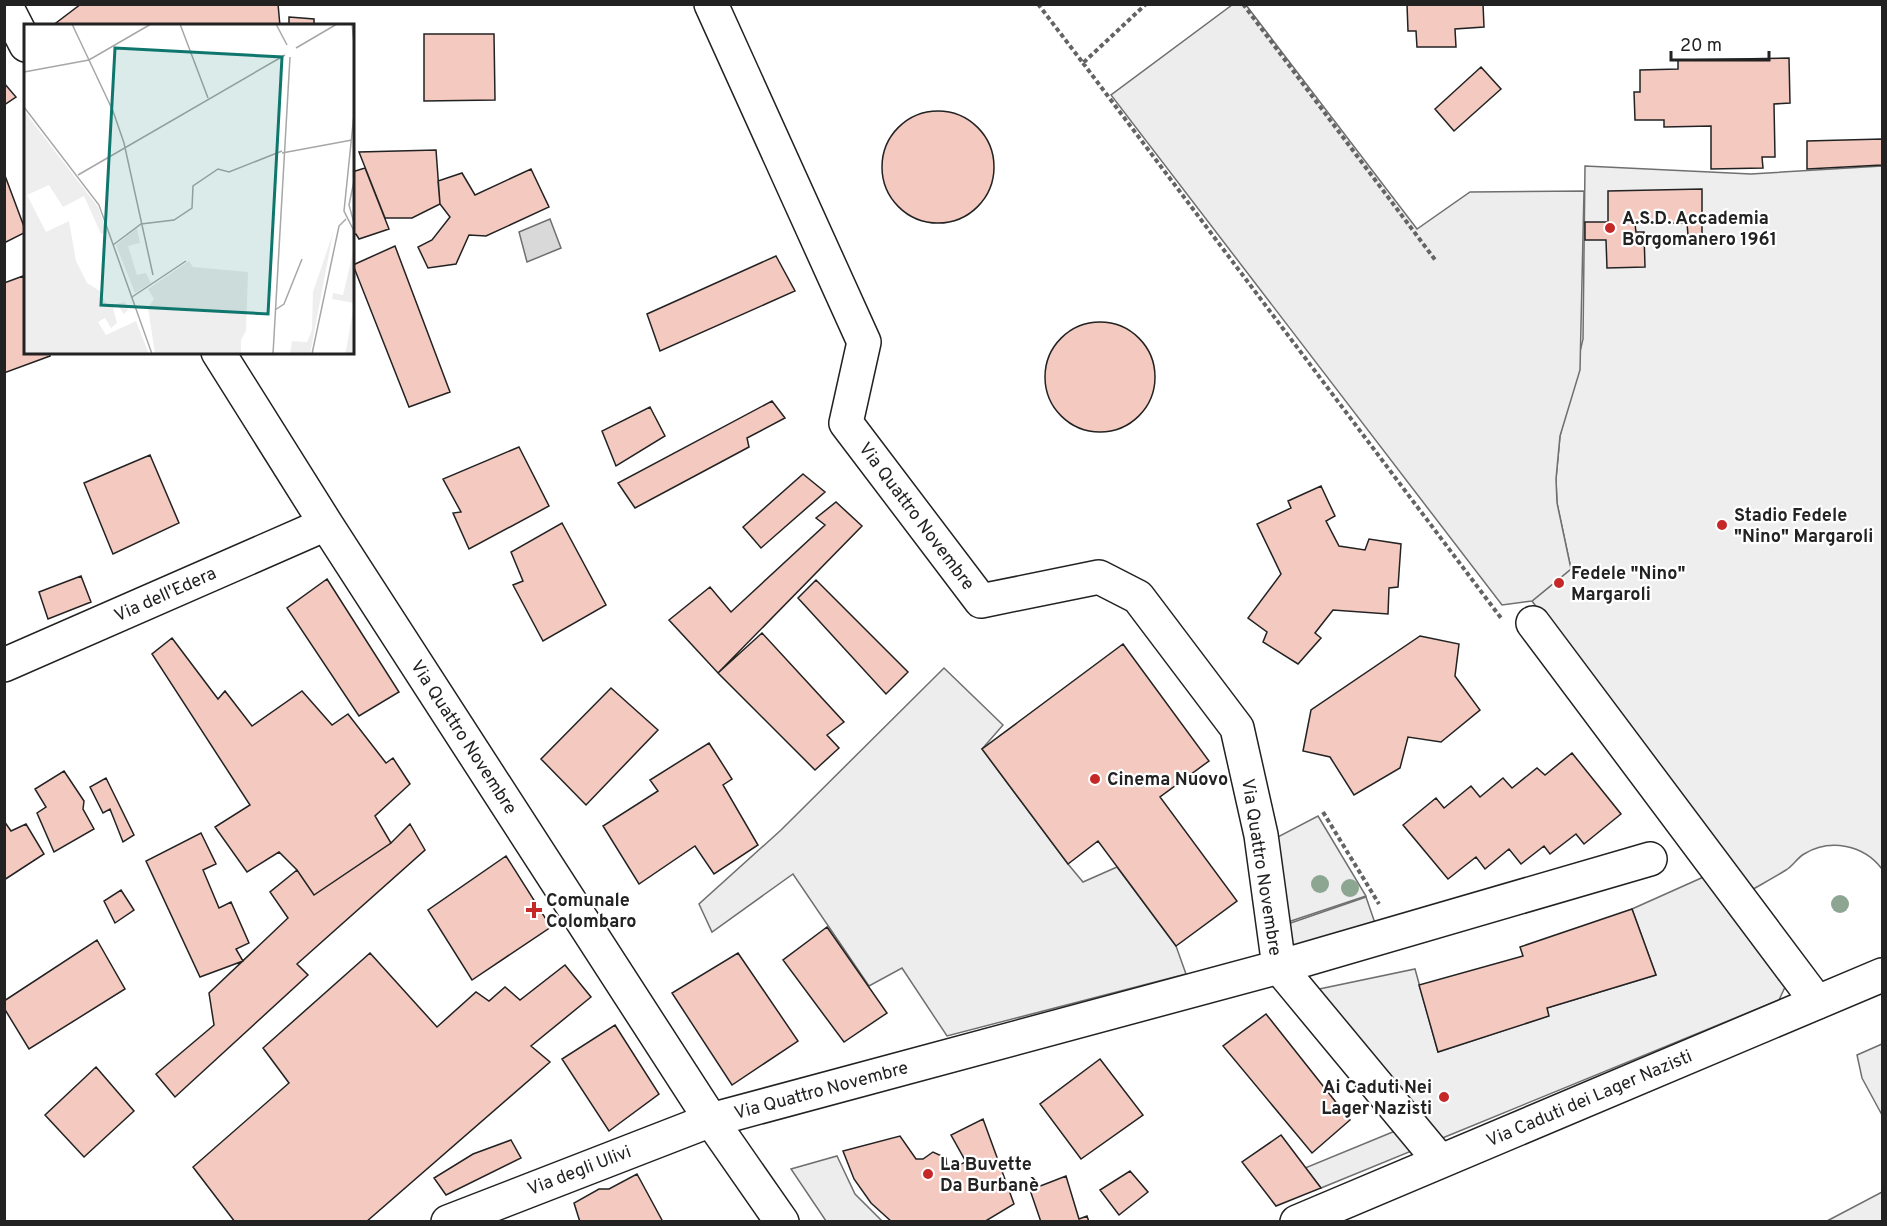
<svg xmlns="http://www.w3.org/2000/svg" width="1887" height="1226" font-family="Overpass,sans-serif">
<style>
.green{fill:#eee;stroke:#6f6f6f;stroke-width:1.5}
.parking{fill:#ededed;stroke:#6f6f6f;stroke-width:1.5}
.water{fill:#d9d9d9;stroke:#6f6f6f;stroke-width:1.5}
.building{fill:#f3c9c0;stroke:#222;stroke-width:1.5}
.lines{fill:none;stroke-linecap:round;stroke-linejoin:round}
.minor-casing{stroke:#222;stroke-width:36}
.major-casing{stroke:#222;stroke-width:36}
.path{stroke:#646464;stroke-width:4;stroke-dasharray:4.5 3;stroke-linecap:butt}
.minor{stroke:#fff;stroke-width:33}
.major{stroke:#fff;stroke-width:33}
.tree{fill:#8da692}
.poi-dot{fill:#c62828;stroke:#fff;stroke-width:2}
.labels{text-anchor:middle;stroke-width:4.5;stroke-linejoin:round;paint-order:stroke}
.poi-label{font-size:18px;font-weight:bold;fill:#222;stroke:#fff;text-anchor:start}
.street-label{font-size:18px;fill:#222;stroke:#fff}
.inset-road{fill:none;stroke:#a7a7a7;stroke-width:1.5}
.view{fill:#0f766e;fill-opacity:0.15;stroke:#0f766e;stroke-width:3}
.inset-edge{fill:none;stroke:#222;stroke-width:3}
</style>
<rect width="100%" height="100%" fill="#fff"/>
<path class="green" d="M1585,166L1751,174L1882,166V869C1864,845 1830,838 1804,854C1797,858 1793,866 1786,870C1775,877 1762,884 1750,891L1532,601L1571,569L1557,503L1556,479L1560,436L1583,339Z
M1318,816L1366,896L1282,924L1270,841Z
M1708,875L1785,975V987L1779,1000L1440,1139L1305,992L1415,969L1438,1052L1548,1016L1547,1008L1656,975L1632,909Z
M1882,1044V1115L1862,1078L1857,1055Z
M1882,1192V1221H1827Z"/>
<path class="parking" d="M1232,5H1246L1417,229L1470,192L1584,191L1580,370L1560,436L1556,479L1557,503L1571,569L1532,601L1502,605L1111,95Z
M944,668L1003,725L982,749L1068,864L1083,882L1117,867L1176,946L1186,974L947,1036L902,968L869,986L793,874L712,932L699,904L781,830Z
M1366,897L1376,926L1289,954L1282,926Z
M1400,1129L1414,1150L1321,1188L1305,1168Z
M837,1156L855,1194L882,1221H826L791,1169Z"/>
<path class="water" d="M550,219L561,248L527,262L519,232Z"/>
<path class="building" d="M81,4H278L280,26H52Z
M1407,4H1483L1484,27L1455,29L1456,47H1417L1416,31H1408Z
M289,17L314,19V26H289Z
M424,34H494L495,100L424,101Z
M1789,58L1790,103L1774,104L1775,157H1762L1763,168L1711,169V126L1664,127V120H1635L1634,92H1640V70L1678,69V60Z
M1481,67L1501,89L1454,131L1435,109Z
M4,83L16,97L4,105Z
M882 167a56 56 0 1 1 112 0a56 56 0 1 1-112 0Z
M1882,139V165L1807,169V141Z
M436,150L440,204L412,218H385L359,152Z
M365,168L389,229L359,239L356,234L352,235V172Z
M531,169L549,207L486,236L469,235L456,264L428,268L418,247L432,240L450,217L440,204L438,181L462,173L475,195Z
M4,173L26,232L4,243Z
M1702,189V235H1688L1687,223L1635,224L1636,232H1644L1645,267L1607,268L1606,240H1585V222H1608V191Z
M395,246L450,392L409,407L353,265Z
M776,256L795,291L660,351L647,314Z
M23,276L26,284V352H48L50,356L4,373V283Z
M1045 377a55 55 0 1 1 110 0a55 55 0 1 1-110 0Z
M772,401L785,418L747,438L749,447L635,508L618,483Z
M650,407L665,436L616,466L602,431Z
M519,447L549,506L469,549L453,513L461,512L443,479Z
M150,455L179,523L113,554L84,483Z
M803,474L825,492L761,548L743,527Z
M1321,486L1335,516L1326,521L1339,546L1365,550L1369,539L1401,544L1398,587L1389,588L1388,614L1333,610L1315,633L1321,638L1298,664L1263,642L1267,632L1248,618L1281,574L1257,524L1291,508L1288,501Z
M836,502L862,526L718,673L669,620L710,587L731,612L825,525L816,518Z
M562,523L606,605L543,641L513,585L523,581L511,552Z
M81,576L91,602L48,619L39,592Z
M327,579L399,692L359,716L287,608Z
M816,580L908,672L886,694L798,598Z
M762,633L844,722L827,735L839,748L815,770L718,673Z
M1420,636L1459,644L1455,676L1480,710L1441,742L1408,737L1400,768L1354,795L1330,757L1303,751L1311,710Z
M172,638L218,699L225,691L252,726L302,691L332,725L348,714L386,763L393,758L410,784L375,816L391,843L314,895L297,870L279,852L247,872L215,827L250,805L152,654Z
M1123,644L1209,761L1160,797L1237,901L1176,946L1098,841L1068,864L982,749Z
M611,688L658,730L586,805L541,759Z
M709,743L732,779L723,785L758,845L714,874L695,846L639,884L603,826L658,791L650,780Z
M1572,753L1621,814L1584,844L1576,834L1550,854L1544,846L1521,864L1509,849L1485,869L1476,857L1448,879L1403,825L1436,798L1444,808L1471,786L1480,797L1503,778L1512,788L1537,768L1545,775Z
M64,771L84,801L83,809L94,829L54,852L37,813L46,807L35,789Z
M106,778L134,835L123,842L110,809L103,813L90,787Z
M4,821L11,831L26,824L44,854L4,880Z
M410,824L425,850L297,964L308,975L175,1097L156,1074L214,1025L209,993L288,918L270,892L297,870L314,895L391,843Z
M201,833L216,864L203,870L219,908L231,902L249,943L236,949L243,961L200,977L146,861Z
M506,856L551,927L472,980L428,910Z
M121,890L134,910L115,923L104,901Z
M1632,909L1656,975L1547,1008L1549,1016L1438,1052L1419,985L1523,956L1520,947Z
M827,927L887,1013L844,1042L783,960Z
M97,940L125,989L29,1049L4,1008V1001Z
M370,953L437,1027L476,992L489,1001L505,987L520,1000L565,965L591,997L531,1046L550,1062L366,1222H235L193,1167L289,1083L263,1048Z
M738,953L798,1041L732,1085L672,993Z
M1266,1014L1350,1120L1312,1153L1223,1046Z
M615,1025L659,1094L609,1131L562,1059Z
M1100,1059L1143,1115L1081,1159L1040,1104Z
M96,1067L134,1111L84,1157L45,1115Z
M983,1119L1014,1204L984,1222H892L871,1203L854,1179L843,1151L900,1136L916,1159H923L933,1152L946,1158L947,1170L966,1162L951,1135Z
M1281,1135L1321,1188L1276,1206L1242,1162Z
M511,1140L521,1158L446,1195L434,1178L473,1154Z
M1130,1171L1148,1192L1119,1215L1100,1190Z
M637,1174L663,1222H580L574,1203L599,1189H609Z
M1066,1176L1079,1219L1087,1216L1089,1222H1041L1030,1190Z"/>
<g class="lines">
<defs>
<path id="minor" d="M5,4L26,45
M711,4L864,342L846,423L981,601L1099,577L1138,597L1237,728L1261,835L1279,967L1440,1161
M218,352L326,524L711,1120L782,1222
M1533,623L1817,1002
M4,665L326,524
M448,1222L711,1120L1279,967L1650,859"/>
<path id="major" d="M1297,1222L1882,975"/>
</defs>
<use href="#minor" class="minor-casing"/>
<use href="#major" class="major-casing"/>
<path class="path" d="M1038,4L1083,63L1146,4
M1243,4L1436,261
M1083,63L1501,618
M1323,812L1379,904"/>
<use href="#minor" class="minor"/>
<use href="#major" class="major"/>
</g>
<g class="tree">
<circle cx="1320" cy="884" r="9"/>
<circle cx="1350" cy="888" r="9"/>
<circle cx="1840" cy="904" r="9"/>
</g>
<g class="poi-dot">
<circle cx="1610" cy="228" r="6"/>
<circle cx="1722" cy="525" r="6"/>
<circle cx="1559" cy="583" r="6"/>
<circle cx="1095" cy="779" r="6"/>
<path d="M531 901h6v6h6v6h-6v6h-6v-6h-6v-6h6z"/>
<circle cx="1444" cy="1097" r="6"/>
<circle cx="928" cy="1174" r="6"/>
</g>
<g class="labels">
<g class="poi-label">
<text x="1622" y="224">A.S.D. Accademia<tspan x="1622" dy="21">Borgomanero 1961</tspan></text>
<text x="1734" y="521">Stadio Fedele<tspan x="1734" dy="21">"Nino" Margaroli</tspan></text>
<text x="1571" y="579">Fedele "Nino"<tspan x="1571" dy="21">Margaroli</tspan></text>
<text x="1107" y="785">Cinema Nuovo</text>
<text x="546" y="906">Comunale<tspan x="546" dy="21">Colombaro</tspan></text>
<text x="1432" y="1093" text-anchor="end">Ai Caduti Nei<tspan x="1432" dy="21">Lager Nazisti</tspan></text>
<text x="940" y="1170">La Buvette<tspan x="940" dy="21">Da Burbanè</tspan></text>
</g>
<g class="street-label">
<text transform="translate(917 516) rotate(53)" y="6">Via Quattro Novembre</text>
<text transform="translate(165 594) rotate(-24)" y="6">Via dell'Edera</text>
<text transform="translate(464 737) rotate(57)" y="6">Via Quattro Novembre</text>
<text transform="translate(1262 867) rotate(81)" y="6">Via Quattro Novembre</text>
<text transform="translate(821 1090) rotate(-15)" y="6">Via Quattro Novembre</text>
<text transform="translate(1589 1098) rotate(-23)" y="6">Via Caduti dei Lager Nazisti</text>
<text transform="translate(579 1170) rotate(-21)" y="6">Via degli Ulivi</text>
</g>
</g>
<g transform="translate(24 24)">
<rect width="330" height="330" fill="#fff"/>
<path d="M0,87L74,183L83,208L77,210L60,172L39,183L25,161L3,171L22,208L45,197L52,237L63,259L76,267L83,282L101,278L104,286L100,290L94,282L89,284L93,299L87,304L81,294L74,298L82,311L112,297L125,330H0ZM113,204L116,219L104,222L113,251L122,249L127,259L111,269L92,221ZM309,209L286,330H266L268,317L283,318L288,306L289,268ZM330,224V279L308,275L309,269L319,271ZM165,237L169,243L224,248L222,307L217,316V330H131L124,284L130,275L124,265ZM330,281V330H321L323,321Z" fill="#eee"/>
<path class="inset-road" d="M48,0L89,87L100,119L129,251M156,0L184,74M252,0L263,21M328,0L330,19M272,24L313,0M0,48L65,36L127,0M0,83L75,181L128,330M330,90L320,187L330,207M258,129L328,116M54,151L261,31M330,157L325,181L330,199M89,221L117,200L150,196L168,184L169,162L194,145L205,148L258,127M108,273L162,237M251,286L260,280L278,235M249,330L266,33M288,330L315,202L322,195"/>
<path class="view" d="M91,24L258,33L244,290L77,281Z"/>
<rect width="330" height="330" class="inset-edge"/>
</g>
<rect width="1887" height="1226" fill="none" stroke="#222222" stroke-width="12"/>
<path d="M1671 51v9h98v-9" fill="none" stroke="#222222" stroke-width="3"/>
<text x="1680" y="51" font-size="18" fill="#222222" stroke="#ffffff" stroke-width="4.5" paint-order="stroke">20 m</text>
</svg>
